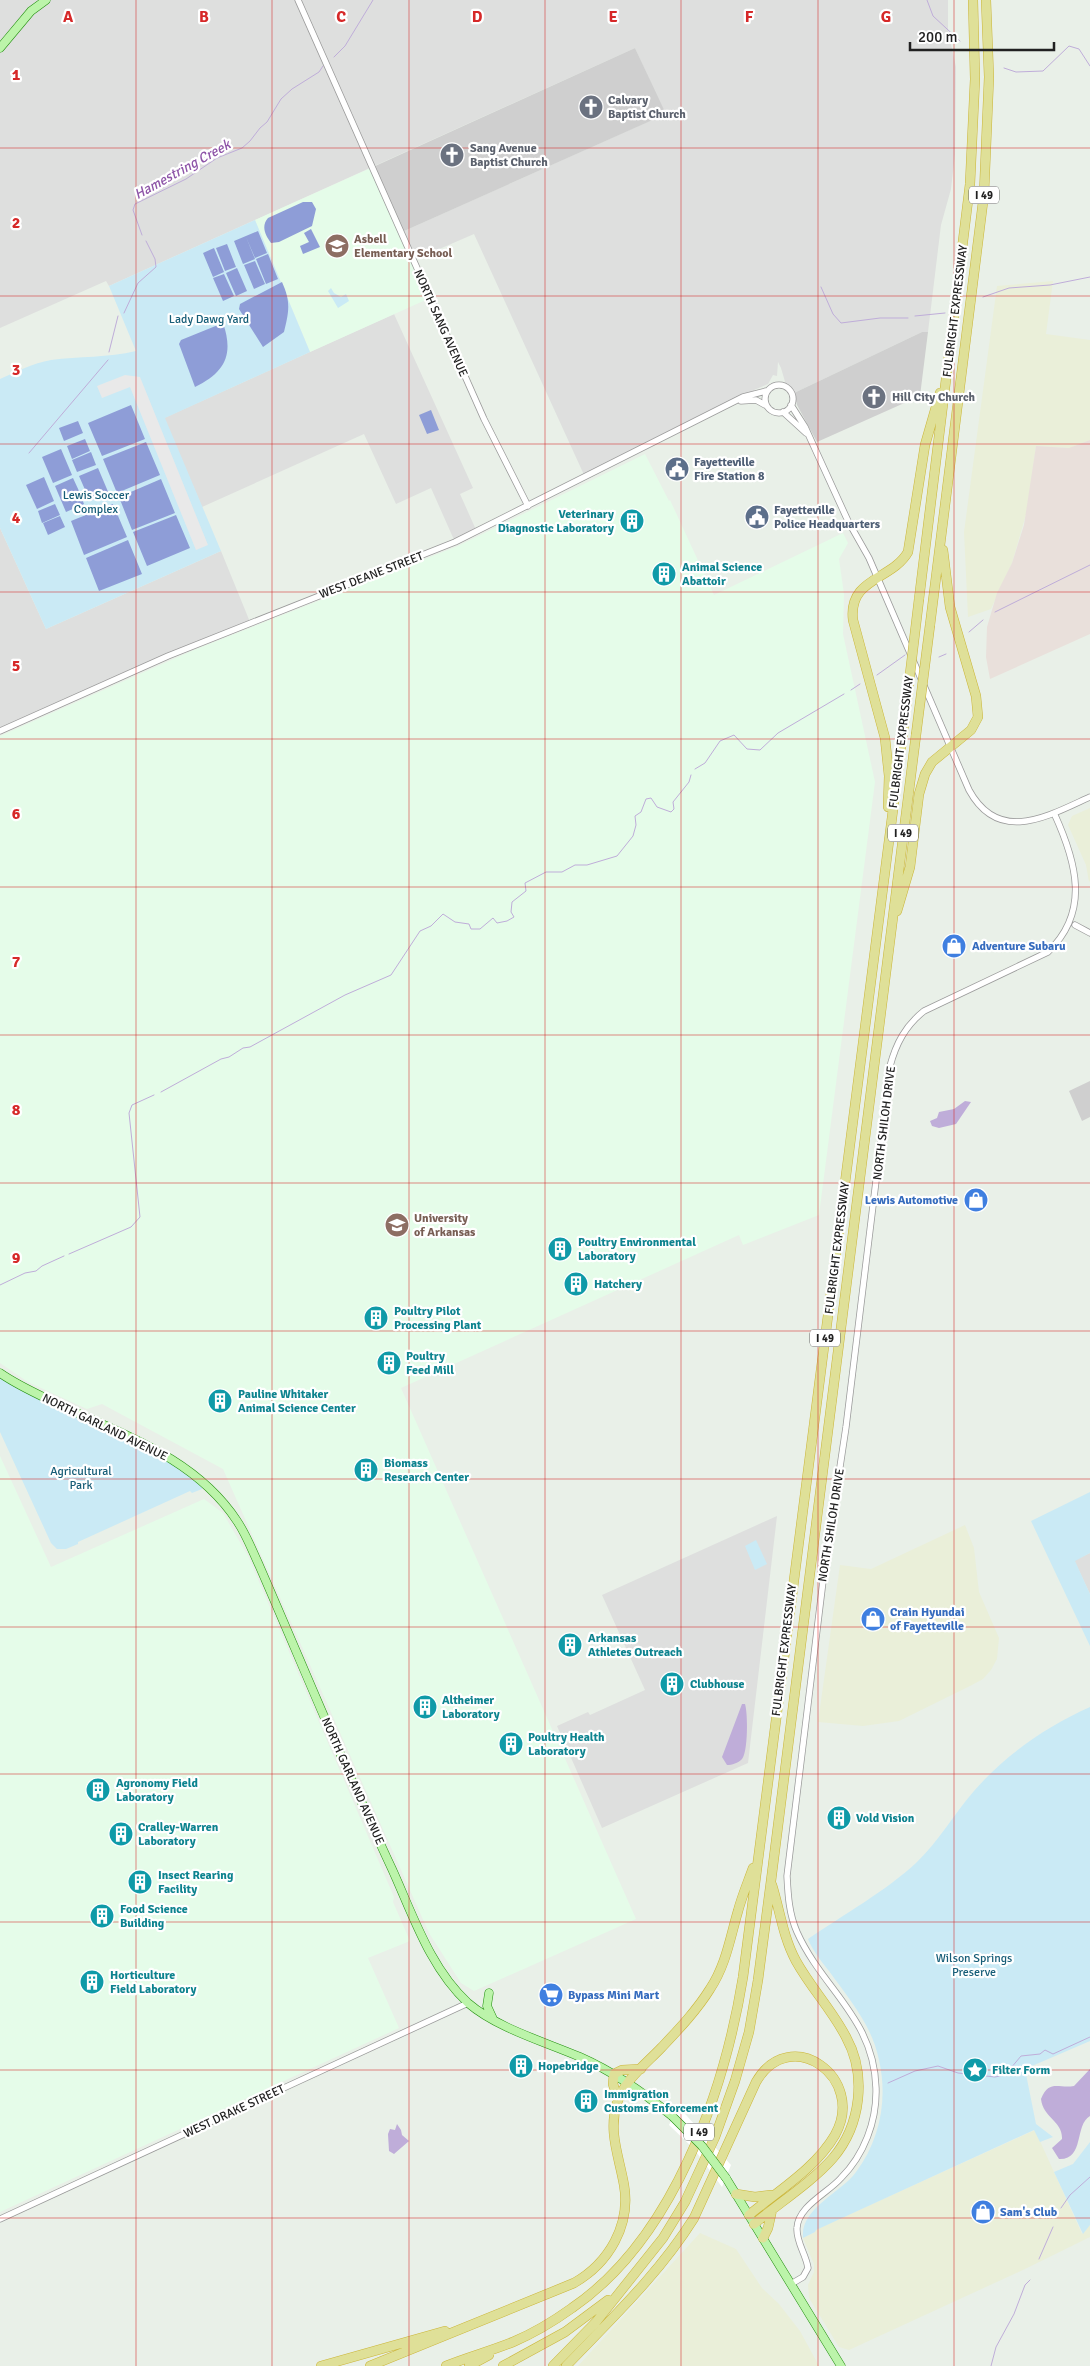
<svg xmlns="http://www.w3.org/2000/svg" width="1090" height="2366" font-family="Signika,sans-serif">
<style>
.residential{fill:#dedfde}
.commercial{fill:#eaefd9}
.industrial{fill:#e9e0db}
.education{fill:#e5fce9}
.religious{fill:#cfcfcf}
.park{fill:#caeaf5}
.pitch{fill:#8e9dd7}
.parking{fill:#e9e9e9}
.water{fill:#bfadd9}
.pier{fill:#fff}
.lines{fill:none;stroke-linecap:round;stroke-linejoin:round}
.stream{stroke:#bfadd9;stroke-width:1}
.minor-casing{stroke:#9b9b9b;stroke-width:7}
.major-casing{stroke:#218f0e;stroke-width:9}
.highway-casing{stroke:#cbb538;stroke-width:10}
.minor{stroke:#fff;stroke-width:5.5}
.major{stroke:#bcf4aa;stroke-width:8}
.highway{stroke:#dfe098;stroke-width:9}
.major-bridge-casing{stroke:#218f0e;stroke-width:9;stroke-linecap:butt}
.highway-bridge-casing{stroke:#cbb538;stroke-width:10;stroke-linecap:butt}
.major-bridge{stroke:#bcf4aa;stroke-width:8}
.highway-bridge{stroke:#dfe098;stroke-width:9}
.grid{fill:none;stroke:#d62828;stroke-width:1;stroke-opacity:0.55}
.labels{text-anchor:middle;stroke-width:4.5;stroke-linejoin:round;paint-order:stroke}
.shield{fill:#fff;stroke:#646464;stroke-width:1}
.shield-label{font-size:11px;font-weight:bold;fill:#212121}
.worship-label{font-size:12px;font-weight:bold;fill:#5b616d;stroke:#fff;text-anchor:start}
.education-label{font-size:12px;font-weight:bold;fill:#785e54;stroke:#fff;text-anchor:start}
.street-label{font-size:12px;fill:#212121;stroke:#fff}
.park-label{font-size:12px;fill:#165d77;stroke:#fff}
.service-label{font-size:12px;font-weight:bold;fill:#4e5e75;stroke:#fff;text-anchor:start}
.culture-label{font-size:12px;font-weight:bold;fill:#0d838f;stroke:#fff;text-anchor:start}
.shop-label{font-size:12px;font-weight:bold;fill:#366cbe;stroke:#fff;text-anchor:start}
.water-label{font-size:14px;font-style:italic;fill:#8e55a8;stroke:#fff}
.grid-label{font-size:16px;text-anchor:middle;font-weight:bold;fill:#d62828;stroke:#fff;stroke-width:4.5;stroke-linejoin:round;paint-order:stroke}
</style>
<rect width="100%" height="100%" fill="#e9f0e8"/>
<path class="residential" d="M0,0H948V31L956,67L955,154L951,189L941,225L928,332H922L794,393L786,385L781,368L778,362L777,376L773,375L768,384L754,390L755,394L585,477L474,234L414,260L402,232L665,114L635,48L109,286L106,281L0,328Z
M394,314L473,488L460,494L477,532L455,542L431,488L396,504L364,434L202,507L164,418Z
M0,528L46,629L221,551L250,622L0,730Z
M777,1516L748,1763L602,1828L557,1726L588,1712L590,1715L645,1690L602,1595Z
M1090,1553V1594L1074,1560Z"/>
<path class="commercial" d="M1053,281L1046,334L1090,340V440L1070,448L1036,446L1027,511L1012,563L991,609L968,617L964,532L997,286Z
M1090,808V881L1089,882L1086,865L1068,825L1072,816Z
M965,1525L974,1548L979,1592L999,1638L997,1659L991,1670L983,1679L972,1685L899,1721L863,1726L818,1722L840,1565L871,1569Z
M1035,2130L1082,2234L1090,2225V2237L1025,2269L849,2350L839,2347L809,2298L808,2285L814,2272V2264L803,2238L815,2232V2230Z
M700,2233L736,2249L762,2288L779,2304L800,2331L819,2366H578Z"/>
<path class="industrial" d="M1090,440V634L990,679L986,657L987,627L997,593L1012,563L1024,525L1036,446L1069,448Z"/>
<path class="education" d="M373,167L430,298L310,352L255,220Z
M645,454L669,501L670,500L714,595L843,533L848,543L839,559L844,594L843,634L875,782L819,1215L743,1245L739,1235L401,1388L636,1919L474,1991L461,1983L429,1933L223,1469L102,1404L87,1409L28,1382L0,1363V736L194,650L458,546Z
M0,1456L51,1567L204,1499L223,1513L248,1556L394,1897L393,1902L410,1941L368,1958L399,2028L0,2212Z"/>
<path class="religious" d="M635,48L666,114L402,232L373,167Z
M922,332H928L920,396L817,442L797,405L794,393Z
M1090,1081V1117L1082,1121L1069,1091Z"/>
<path class="park" d="M255,220L310,352L165,418L221,551L46,629L0,528V379C16,372 33,363 51,360C79,356 108,358 136,351L109,286Z
M331,288L334,293L341,297L346,294L349,301L338,308L328,291Z
M0,1376L153,1451L175,1464L202,1486V1489L192,1493L190,1491L78,1542V1544L66,1549H57L51,1543L0,1432Z
M1090,1492V1553L1075,1561L1090,1594V1646L1031,1521Z
M756,1540L767,1564L755,1570L745,1546Z
M1090,1707V2041L1025,2069L1036,2124L1053,2137L1040,2142L1034,2130L816,2230L815,2232L803,2238C800,2208 840,2194 856,2172C880,2140 888,2099 879,2060C872,2025 849,1999 829,1971C821,1961 813,1951 808,1939C843,1915 886,1891 917,1862C939,1841 954,1814 974,1791C1006,1754 1046,1727 1090,1707Z
M1090,2142V2225L1083,2234L1054,2172L1073,2164Z"/>
<path class="pitch" d="M303,202H312L316,209L312,226L279,242L271,243C265,235 261,226 268,218Z
M311,229L320,247L303,254L300,246L309,242L304,233Z
M258,231L267,253L255,258L246,237L255,259L243,264L234,241Z
M227,244L236,267L225,271L216,248Z
M214,248L224,272L213,277L203,253Z
M268,254L278,279L266,284L256,259Z
M255,261L265,284L254,289L244,265Z
M237,268L247,291L236,296L226,273Z
M224,274L234,296L223,301L213,278Z
M282,282C291,302 289,311 284,332L263,347L239,309L240,304Z
M223,323C234,355 225,372 195,387L179,344L181,340Z
M131,405L145,439L102,456L88,423Z
M431,410L439,430L427,434L419,415Z
M78,421L83,433L64,441L59,428Z
M85,439L90,451L72,459L67,446Z
M146,442L160,475L117,493L103,459Z
M61,449L72,475L53,483L42,457Z
M91,452L96,465L77,472L72,460Z
M98,468L109,494L90,501L79,476Z
M44,477L54,501L37,509L26,485Z
M73,478L79,491L73,494L79,492L84,504L66,512L55,486Z
M161,479L175,513L132,530L119,497Z
M55,504L60,515L42,523L38,511Z
M113,504L127,537L84,555L71,521Z
M176,515L190,548L147,566L133,532Z
M60,516L65,527L48,535L43,523Z
M128,540L142,574L99,591L86,558Z"/>
<path class="parking" d="M125,375L140,377L208,545L196,550L130,387L102,398L97,386Z"/>
<path class="water" d="M965,1101L971,1102L956,1124L939,1128L932,1126L930,1121L937,1118L939,1112L954,1109Z
M742,1704H745C748,1713 748,1752 742,1759C738,1763 732,1765 727,1765L722,1757Z
M1090,2069V2116C1074,2125 1085,2160 1059,2159L1052,2148L1062,2139C1063,2121 1043,2118 1041,2099C1049,2079 1059,2089 1074,2086Z
M397,2124L401,2130L402,2135L409,2141L394,2154L389,2151L388,2134L390,2129L395,2130Z"/>
<path class="pier" d="M678,2106L731,2165L722,2187L694,2149L669,2125Z"/>
<g class="lines">
<path class="stream" d="M927,0L933,16L960,41
M334,57L345,46L373,0
M1004,68L1016,72L1043,71L1069,46L1079,49L1090,66
M142,235L133,210L135,204L186,179L217,158L242,148L250,141L260,128L267,122L281,99L292,89L319,72L323,66
M821,287L833,314L841,323L880,318H908
M983,297L1009,288L1050,285L1090,277
M124,313L138,283L156,267L155,259L146,241
M915,316L945,313
M109,352L118,316
M29,453L108,360
M995,612L1090,565
M969,632L983,620
M939,657L946,654
M877,675L905,655
M851,690L860,684
M695,769L705,763L720,741L734,735L747,749L760,750L778,733L844,694
M161,1092L221,1059L229,1057L243,1048L250,1047L345,995L391,975L420,931L431,926L443,914L455,922L469,924L471,929H480L493,918L497,923L507,921L514,917L511,912L512,902L526,891L525,883L546,872H562L575,865H587L617,856L633,836L636,825L635,816L641,812L646,799L651,798L657,807L671,812L674,809L673,802L689,782L691,775
M69,1254L131,1227L140,1217L129,1113L132,1105L154,1095
M0,1285L25,1273L36,1271L42,1266L64,1256
M888,2083L915,2071L938,2066L958,2073L995,2077L1005,2075L1021,2056L1040,2054L1045,2050L1053,2054L1090,2037
M1061,2208L1070,2195L1090,2177
M1039,2259L1053,2227
M991,2366L996,2347L1014,2314L1025,2285L1030,2280"/>
<defs>
<path id="minor" d="M298,0L484,419L528,506
M765 399a14 14 0 1 1 28 0a14 14 0 1 1-28 0Z
M741,401L756,400L765,405
M791,405L805,427L848,521L869,558L969,790C999,845 1048,816 1090,797
M783,412L806,433
M0,731L168,656L455,542L743,397L766,391
M1075,925L1090,933
M0,2219L468,2003
M791,2284L803,2277L808,2268C806,2254 796,2242 797,2228C798,2206 828,2193 841,2178C864,2155 877,2121 876,2088C874,2018 823,1990 797,1932C789,1914 788,1895 787,1876L824,1573L846,1427L890,1066C896,1044 905,1026 924,1011L1048,952C1090,912 1077,863 1054,813"/>
<path id="major" d="M0,48L31,11L46,0
M0,1373C20,1387 42,1396 64,1407C127,1436 197,1460 237,1521C246,1534 252,1550 259,1565C303,1666 345,1769 392,1869C413,1915 430,1968 468,2003C497,2028 545,2042 580,2057C614,2072 643,2092 672,2116
M489,1993L487,2006L493,2019
M726,2178L841,2366"/>
<path id="highway" d="M919,599L970,184L975,79L973,0
M930,625L984,194L989,77L986,0
M888,807L889,776L885,738L853,620C848,578 892,580 908,552L925,445L940,393
M897,911L910,867L919,794L925,774L932,762L971,730L978,717L976,696L950,607L943,550
M618,2100L613,2084L614,2074L622,2070L641,2069
M736,2194L755,2197L771,2195
M754,2224C779,2203 812,2182 833,2158C861,2125 867,2075 846,2037C832,2010 811,1988 796,1961C783,1937 780,1911 772,1885
M763,2238L768,2228L772,2210
M321,2366L445,2331
M370,2366L574,2283C609,2263 631,2225 624,2185C619,2156 608,2132 617,2103C624,2080 647,2063 662,2047C679,2029 697,2010 710,1989C726,1965 730,1938 738,1911C742,1896 748,1882 753,1868
M446,2366C468,2357 491,2351 513,2342C534,2333 554,2321 572,2308C673,2239 724,2093 743,1977L904,724
M469,2366L489,2355
M503,2366L565,2332L608,2300
M553,2366L596,2322L663,2238L685,2202L715,2137L735,2081L749,2032L758,1980L771,1881L916,735
M566,2366C611,2319 659,2274 694,2218L756,2082C790,2023 867,2078 835,2135C816,2168 778,2191 749,2215"/>
</defs>
<use href="#minor" class="minor-casing"/>
<use href="#major" class="major-casing"/>
<use href="#highway" class="highway-casing"/>
<use href="#minor" class="minor"/>
<use href="#major" class="major"/>
<use href="#highway" class="highway"/>
<defs>
<path id="major-bridge" d="M672,2116L702,2146L726,2178"/>
<path id="highway-bridge" d="M904,724L919,599
M916,735L930,625"/>
</defs>
<use href="#major-bridge" class="major-bridge-casing"/>
<use href="#highway-bridge" class="highway-bridge-casing"/>
<use href="#major-bridge" class="major-bridge"/>
<use href="#highway-bridge" class="highway-bridge"/>
</g>
<path class="grid" d="M136,0V2366M272,0V2366M409,0V2366M545,0V2366M681,0V2366M818,0V2366M954,0V2366M0,148H1090M0,296H1090M0,444H1090M0,592H1090M0,739H1090M0,887H1090M0,1035H1090M0,1183H1090M0,1331H1090M0,1479H1090M0,1627H1090M0,1774H1090M0,1922H1090M0,2070H1090M0,2218H1090"/>
<defs>
<symbol id="church-disc" viewBox="-11 -11 22 22"><circle r="9.5" fill="#6b7280" stroke="#fff"/><path d="M-1.2-6h2.4v3.5h3.3v2.4h-3.3V6h-2.4V-.1h-3.3v-2.4h3.3Z" fill="#fff"/></symbol>
<symbol id="school-disc" viewBox="-11 -11 22 22"><circle r="9.5" fill="#8d6e63" stroke="#fff"/><path d="M0-5L7-2L0 1L-7-2ZM-4 1L0 2.5L4 1V4Q0 6-4 4Z" fill="#fff"/></symbol>
<symbol id="civic-disc" viewBox="-11 -11 22 22"><circle r="9.5" fill="#5c6f8a" stroke="#fff"/><path d="M-.6-6.5H3V-4.5H.6V-3L4-1V1h2V6H-6V1h2V-1L-.6-3ZM-1.2 2.5V6h2.4V2.5Z" fill="#fff"/></symbol>
<symbol id="building-disc" viewBox="-11 -11 22 22"><circle r="9.5" fill="#0f9aa8" stroke="#fff"/><path d="M-4-6H4V6H1V3H-1V6H-4ZM-2.5-4.3h1.7v1.8h-1.7ZM.8-4.3h1.7v1.8H.8ZM-2.5-1h1.7V.8h-1.7ZM.8-1h1.7V.8H.8Z" fill="#fff"/></symbol>
<symbol id="shop-disc" viewBox="-11 -11 22 22"><circle r="9.5" fill="#3f7fe0" stroke="#fff"/><path d="M-5-2.5h2.3a2.7 3.5 0 0 1 5.4 0H5L5.5 6h-11ZM-1.5-2.5h3a1.5 2.3 0 0 0-3 0Z" fill="#fff"/></symbol>
<symbol id="university-disc" viewBox="-11 -11 22 22"><circle r="9.5" fill="#8d6e63" stroke="#fff"/><path d="M0-5L7-2L0 1L-7-2ZM-4 1L0 2.5L4 1V4Q0 6-4 4Z" fill="#fff"/></symbol>
<symbol id="supermarket-disc" viewBox="-11 -11 22 22"><circle r="9.5" fill="#3f7fe0" stroke="#fff"/><path d="M-6-5.5h2.5l.6 2H6L4.5 2H-2.5L-4.4-4H-6ZM-1.5 3.2a1.3 1.3 0 1 0 .1 0ZM3 3.2a1.3 1.3 0 1 0 .1 0Z" fill="#fff"/></symbol>
<symbol id="sight-disc" viewBox="-11 -11 22 22"><circle r="9.5" fill="#0f9aa8" stroke="#fff"/><path d="M0-6L1.8-2.2L6-1.7L2.9 1.2L3.7 5.4L0 3.3L-3.7 5.4L-2.9 1.2L-6-1.7L-1.8-2.2Z" fill="#fff"/></symbol>
</defs>
<g fill-rule="evenodd">
<use href="#church-disc" x="577" y="93" width="28" height="28"/>
<use href="#church-disc" x="438" y="141" width="28" height="28"/>
<use href="#school-disc" x="323" y="232" width="28" height="28"/>
<use href="#church-disc" x="860" y="383" width="28" height="28"/>
<use href="#civic-disc" x="663" y="455" width="28" height="28"/>
<use href="#civic-disc" x="743" y="503" width="28" height="28"/>
<use href="#building-disc" x="618" y="507" width="28" height="28"/>
<use href="#building-disc" x="650" y="560" width="28" height="28"/>
<use href="#shop-disc" x="940" y="932" width="28" height="28"/>
<use href="#shop-disc" x="962" y="1186" width="28" height="28"/>
<use href="#university-disc" x="383" y="1211" width="28" height="28"/>
<use href="#building-disc" x="546" y="1235" width="28" height="28"/>
<use href="#building-disc" x="562" y="1270" width="28" height="28"/>
<use href="#building-disc" x="362" y="1304" width="28" height="28"/>
<use href="#building-disc" x="375" y="1349" width="28" height="28"/>
<use href="#building-disc" x="206" y="1387" width="28" height="28"/>
<use href="#building-disc" x="352" y="1456" width="28" height="28"/>
<use href="#shop-disc" x="859" y="1605" width="28" height="28"/>
<use href="#building-disc" x="556" y="1631" width="28" height="28"/>
<use href="#building-disc" x="658" y="1670" width="28" height="28"/>
<use href="#building-disc" x="411" y="1693" width="28" height="28"/>
<use href="#building-disc" x="497" y="1730" width="28" height="28"/>
<use href="#building-disc" x="84" y="1776" width="28" height="28"/>
<use href="#building-disc" x="825" y="1804" width="28" height="28"/>
<use href="#building-disc" x="107" y="1820" width="28" height="28"/>
<use href="#building-disc" x="126" y="1868" width="28" height="28"/>
<use href="#building-disc" x="88" y="1902" width="28" height="28"/>
<use href="#building-disc" x="78" y="1968" width="28" height="28"/>
<use href="#supermarket-disc" x="537" y="1981" width="28" height="28"/>
<use href="#building-disc" x="507" y="2052" width="28" height="28"/>
<use href="#sight-disc" x="961" y="2056" width="28" height="28"/>
<use href="#building-disc" x="572" y="2087" width="28" height="28"/>
<use href="#shop-disc" x="969" y="2198" width="28" height="28"/>
</g>
<g class="labels">
<g class="shield">
<rect x="969" y="186.5" width="30" height="17" rx="4"/>
<rect x="888" y="824.5" width="30" height="17" rx="4"/>
<rect x="810" y="1329.5" width="30" height="17" rx="4"/>
<rect x="684" y="2123.5" width="30" height="17" rx="4"/>
</g>
<g class="shield-label">
<text x="984" y="199">I 49</text>
<text x="903" y="837">I 49</text>
<text x="825" y="1342">I 49</text>
<text x="699" y="2136">I 49</text>
</g>
<g class="worship-label">
<text x="608" y="104">Calvary<tspan x="608" dy="14">Baptist Church</tspan></text>
<text x="470" y="152">Sang Avenue<tspan x="470" dy="14">Baptist Church</tspan></text>
<text x="892" y="401">Hill City Church</text>
</g>
<g class="education-label">
<text x="354" y="243">Asbell<tspan x="354" dy="14">Elementary School</tspan></text>
<text x="414" y="1222">University<tspan x="414" dy="14">of Arkansas</tspan></text>
</g>
<g class="street-label">
<text transform="translate(955 311) rotate(-83)" y="4">FULBRIGHT EXPRESSWAY</text>
<text transform="translate(441 323) rotate(66)" y="4">NORTH SANG AVENUE</text>
<text transform="translate(371 575) rotate(-21)" y="4">WEST DEANE STREET</text>
<text transform="translate(901 742) rotate(-83)" y="4">FULBRIGHT EXPRESSWAY</text>
<text transform="translate(884 1123) rotate(-83)" y="4">NORTH SHILOH DRIVE</text>
<text transform="translate(837 1248) rotate(-83)" y="4">FULBRIGHT EXPRESSWAY</text>
<text transform="translate(105 1427) rotate(26)" y="4">NORTH GARLAND AVENUE</text>
<text transform="translate(831 1525) rotate(-81)" y="4">NORTH SHILOH DRIVE</text>
<text transform="translate(784 1650) rotate(-83)" y="4">FULBRIGHT EXPRESSWAY</text>
<text transform="translate(353 1781) rotate(66)" y="4">NORTH GARLAND AVENUE</text>
<text transform="translate(234 2111) rotate(-25)" y="4">WEST DRAKE STREET</text>
</g>
<g class="park-label">
<text x="209" y="323">Lady Dawg Yard</text>
<text x="96" y="499">Lewis Soccer<tspan x="96" dy="14">Complex</tspan></text>
<text x="81" y="1475">Agricultural<tspan x="81" dy="14">Park</tspan></text>
<text x="974" y="1962">Wilson Springs<tspan x="974" dy="14">Preserve</tspan></text>
</g>
<g class="service-label">
<text x="694" y="466">Fayetteville<tspan x="694" dy="14">Fire Station 8</tspan></text>
<text x="774" y="514">Fayetteville<tspan x="774" dy="14">Police Headquarters</tspan></text>
</g>
<g class="culture-label">
<text x="614" y="518" text-anchor="end">Veterinary<tspan x="614" dy="14">Diagnostic Laboratory</tspan></text>
<text x="682" y="571">Animal Science<tspan x="682" dy="14">Abattoir</tspan></text>
<text x="578" y="1246">Poultry Environmental<tspan x="578" dy="14">Laboratory</tspan></text>
<text x="594" y="1288">Hatchery</text>
<text x="394" y="1315">Poultry Pilot<tspan x="394" dy="14">Processing Plant</tspan></text>
<text x="406" y="1360">Poultry<tspan x="406" dy="14">Feed Mill</tspan></text>
<text x="238" y="1398">Pauline Whitaker<tspan x="238" dy="14">Animal Science Center</tspan></text>
<text x="384" y="1467">Biomass<tspan x="384" dy="14">Research Center</tspan></text>
<text x="588" y="1642">Arkansas<tspan x="588" dy="14">Athletes Outreach</tspan></text>
<text x="690" y="1688">Clubhouse</text>
<text x="442" y="1704">Altheimer<tspan x="442" dy="14">Laboratory</tspan></text>
<text x="528" y="1741">Poultry Health<tspan x="528" dy="14">Laboratory</tspan></text>
<text x="116" y="1787">Agronomy Field<tspan x="116" dy="14">Laboratory</tspan></text>
<text x="856" y="1822">Vold Vision</text>
<text x="138" y="1831">Cralley-Warren<tspan x="138" dy="14">Laboratory</tspan></text>
<text x="158" y="1879">Insect Rearing<tspan x="158" dy="14">Facility</tspan></text>
<text x="120" y="1913">Food Science<tspan x="120" dy="14">Building</tspan></text>
<text x="110" y="1979">Horticulture<tspan x="110" dy="14">Field Laboratory</tspan></text>
<text x="538" y="2070">Hopebridge</text>
<text x="992" y="2074">Filter Form</text>
<text x="604" y="2098">Immigration<tspan x="604" dy="14">Customs Enforcement</tspan></text>
</g>
<g class="shop-label">
<text x="972" y="950">Adventure Subaru</text>
<text x="958" y="1204" text-anchor="end">Lewis Automotive</text>
<text x="890" y="1616">Crain Hyundai<tspan x="890" dy="14">of Fayetteville</tspan></text>
<text x="568" y="1999">Bypass Mini Mart</text>
<text x="1000" y="2216">Sam's Club</text>
</g>
<g class="water-label">
<text transform="translate(182 169) rotate(-29)" y="5">Hamestring Creek</text>
</g>
</g>
<g class="grid-label">
<text x="68" y="22">A</text>
<text x="204" y="22">B</text>
<text x="341" y="22">C</text>
<text x="477" y="22">D</text>
<text x="613" y="22">E</text>
<text x="749" y="22">F</text>
<text x="886" y="22">G</text>
<text x="16" y="80">1</text>
<text x="16" y="228">2</text>
<text x="16" y="375">3</text>
<text x="16" y="523">4</text>
<text x="16" y="671">5</text>
<text x="16" y="819">6</text>
<text x="16" y="967">7</text>
<text x="16" y="1115">8</text>
<text x="16" y="1263">9</text>
</g>
<path d="M910 42v8h144v-8" fill="none" stroke="#212121" stroke-width="2.5"/>
<text x="918" y="42" font-size="15" fill="#212121" stroke="#ffffff" stroke-width="4" paint-order="stroke">200 m</text>
</svg>
